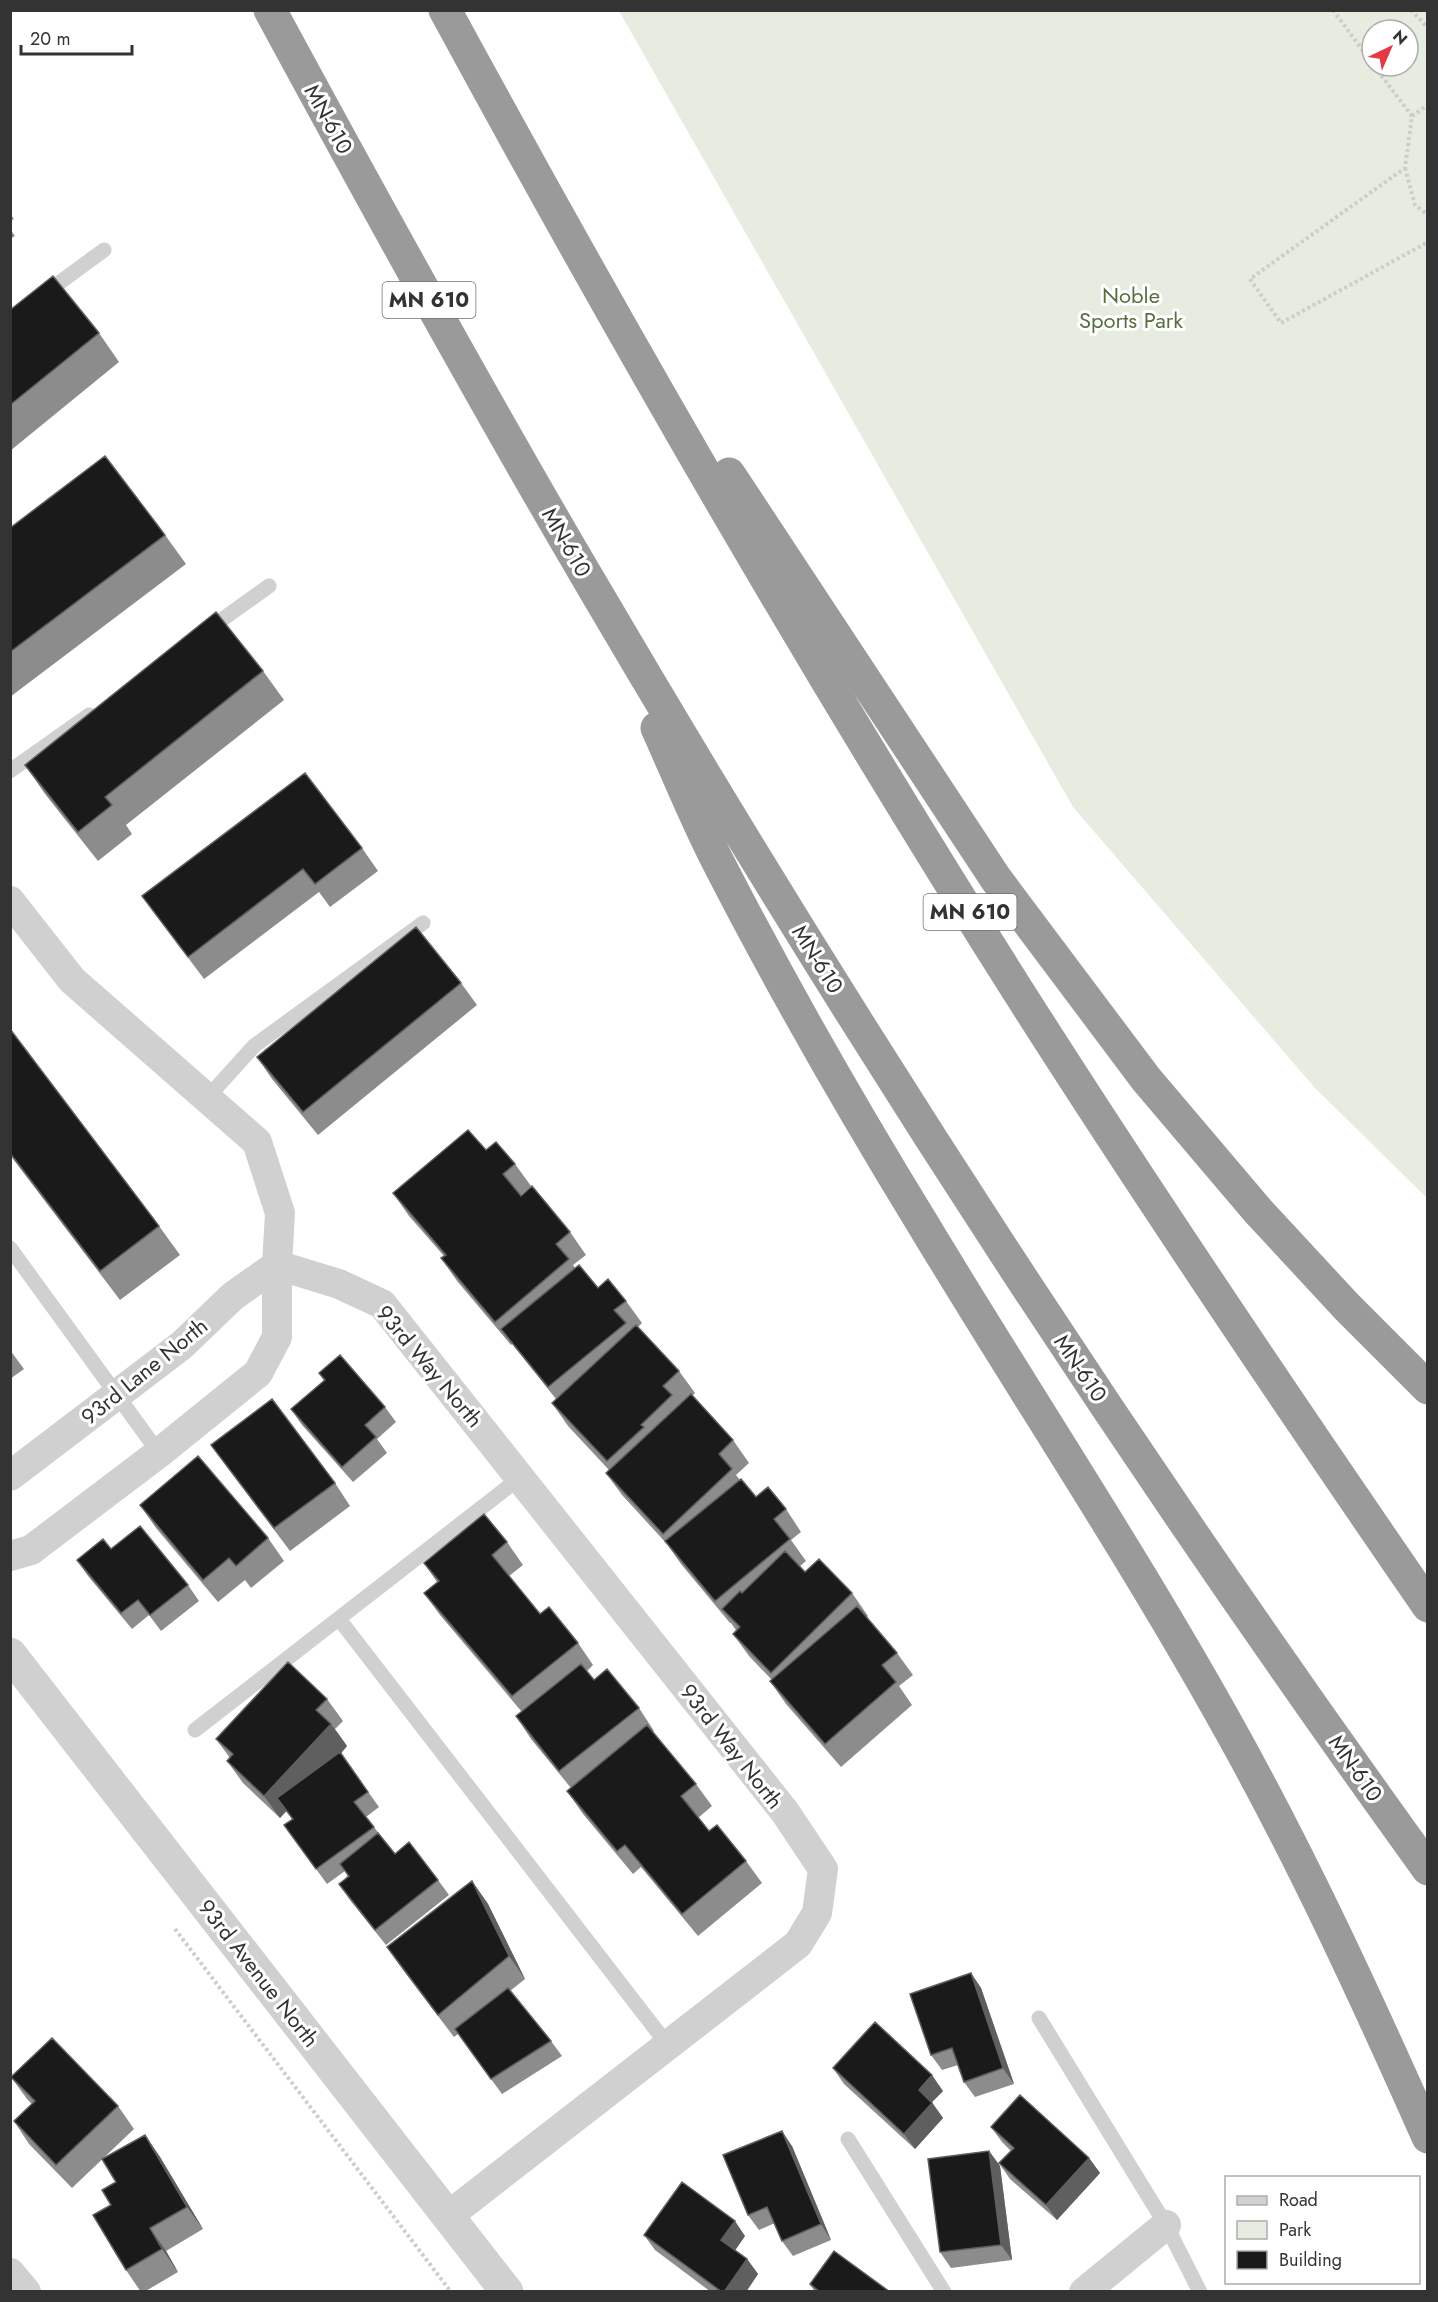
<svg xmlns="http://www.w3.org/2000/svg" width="1438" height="2302" font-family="Jost,sans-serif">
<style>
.green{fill:#e6ecdf;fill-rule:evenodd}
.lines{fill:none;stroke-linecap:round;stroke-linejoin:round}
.path{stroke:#cdcdcd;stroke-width:4;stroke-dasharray:3 3;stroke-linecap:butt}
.service{stroke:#d0d0d0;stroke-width:15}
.minor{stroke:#d0d0d0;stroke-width:30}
.tertiary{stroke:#d0d0d0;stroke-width:33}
.motorway{stroke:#9a9a9a;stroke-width:33}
.wall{fill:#8c8c8c}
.shaded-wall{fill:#5f5f5f}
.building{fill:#1a1a1a;stroke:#5f5f5f;stroke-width:1.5}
.labels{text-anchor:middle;stroke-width:6;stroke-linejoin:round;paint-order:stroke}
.shield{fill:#fff;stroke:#707070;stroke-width:1.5}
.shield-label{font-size:21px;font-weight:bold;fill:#333}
.street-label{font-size:22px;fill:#333;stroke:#fff}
.park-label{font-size:22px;fill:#56703f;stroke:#fff}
</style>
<rect width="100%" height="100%" fill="#fff"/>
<path class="green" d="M619,11H1427V1198L1315,1088L1073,807ZM1372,30H1408V66H1372Z"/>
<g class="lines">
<path class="path" d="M1333,10L1372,63
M1411,10L1428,28
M1374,66L1412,116L1405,168L1250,279L1281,323L1428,242
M1412,116L1428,105
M1405,168L1415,205L1428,215
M175,1929L451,2292"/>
<path class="service" d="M10,319L104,250
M206,631L269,586
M10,771L89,715
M207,1098L254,1046L423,923
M10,1248L159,1453
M339,1619L667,2044
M195,1730L521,1477
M1039,2018L1166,2225L1200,2292
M848,2139L944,2292"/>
<path class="minor" d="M10,901L72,980L257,1142L280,1213L277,1265V1337L258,1373L159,1453L31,1550L10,1556
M277,1265L339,1284L382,1304L785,1812L823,1869L817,1913L798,1944L448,2216
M10,1476L182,1345L233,1296L277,1265
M10,2273L26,2292
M1084,2292L1166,2225"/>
<path class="tertiary" d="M10,1654L507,2292"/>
<path class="motorway" d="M270,10C375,204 481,397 593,587C851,1027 1129,1455 1428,1869
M445,10C628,347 820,679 1025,1002C1155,1206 1291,1407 1428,1606
M729,474L996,879L1146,1079L1258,1211L1347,1307L1428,1388
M657,728C677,772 695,817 717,860C781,985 851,1107 924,1226C1027,1397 1138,1563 1234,1737C1306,1867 1368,2002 1428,2137"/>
</g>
<path class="wall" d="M10,214L14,219L10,221Z
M10,229L15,236L10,239Z
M10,310L99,333L119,362L10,451Z
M10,528L165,535L186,564L10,697Z
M263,671L284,700L126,825L132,834L98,861L45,794L25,765Z
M362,848L378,871L330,907L319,892L204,979L142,896Z
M461,983L477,1005L318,1135L272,1079L257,1057Z
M10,1029L159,1226L180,1255L120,1300L10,1155Z
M515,1164L531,1186L521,1195L570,1232L586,1255L573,1265L575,1268L598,1288L626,1301L642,1323L638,1327L679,1371L695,1393L692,1396L733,1440L749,1463L736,1475L740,1480L756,1497L786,1509L801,1532L791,1540L806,1561L800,1566L805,1572L852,1593L868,1616L867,1617L897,1653L913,1675L899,1686L912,1705L841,1767L786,1704L770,1681L772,1680L749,1656L733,1634L736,1630L731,1623H730L681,1564L667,1544L622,1495L606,1473L609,1470L568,1426L552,1403L556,1399L512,1344L511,1345L457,1281L441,1258L444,1256L409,1216L393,1193Z
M10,1350L24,1369L10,1379Z
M319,1373L385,1407L396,1422L377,1439L387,1453L353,1482L302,1425L291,1409L324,1381Z
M211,1445L335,1483L350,1506L290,1551L227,1467Z
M140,1505L268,1538L284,1561L251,1588L245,1580L218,1602L156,1528Z
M507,1542L523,1565L509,1576L540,1614L578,1643L593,1665L587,1671L594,1680L639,1708L654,1731L653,1732L696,1784L712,1806L698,1818L709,1831L746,1861L762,1883L698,1936L641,1867L633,1874L583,1814L567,1791L571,1788L531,1739L516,1716L522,1712L440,1615L424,1593L437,1582L424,1563Z
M111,1549L188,1585L199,1601L161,1631L149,1615L132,1629L88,1576L77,1560Z
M327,1699L343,1721L335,1729L347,1746L341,1754L379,1807L366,1817L395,1854L438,1880L449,1895L386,1945L350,1900L339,1884L348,1877L345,1871L327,1884L284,1825L292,1819L286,1811L280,1818L243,1783L227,1761L230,1758L216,1739Z
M472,1881L488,1904L525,1979L510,1991L551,2041L562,2056L502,2094L458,2034L454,2037L403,1970L387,1947Z
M971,1973L981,1988L1014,2084L975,2097L964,2082L958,2065L942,2070L931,2055Z
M833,2068L943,2091L932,2102L943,2118L915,2149L844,2084Z
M11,2077L118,2106L134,2129L72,2188L29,2144L14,2121L32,2104L27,2099Z
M991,2127L1089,2158L1100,2173L1057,2220L1010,2179L999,2163L1011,2151L1002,2142Z
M145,2135L160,2157L203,2229L166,2251L178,2272L144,2292H141L126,2270L116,2182Z
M792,2146L831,2240L793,2256L782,2241L775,2223L759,2230L748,2215Z
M989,2151L1000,2166L1012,2260L951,2268L940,2252Z
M644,2235L745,2236L735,2250L747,2259L758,2274L746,2292H711L655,2250Z
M810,2284L890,2292H815Z"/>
<path class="shaded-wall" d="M331,1724L347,1746L280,1818L264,1796Z
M472,1881L488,1904L525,1979L509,1956Z
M971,1973L981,1988L1014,2084L1003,2068Z
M932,2075L943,2091L929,2105L919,2090Z
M932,2103L943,2118L915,2149L904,2134Z
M782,2131L792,2146L831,2240L821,2224Z
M145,2135L160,2157L203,2229L187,2207Z
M989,2151L1000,2166L1012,2260L1001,2245Z
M1089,2158L1100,2173L1057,2220L1046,2205Z
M735,2221L745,2236L732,2255L721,2240Z
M150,2228L166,2251L178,2272L162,2249Z
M747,2259L758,2274L746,2292H724Z"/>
<path class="building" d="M53,276L99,333L10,405V310Z
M105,456L165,535L10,652V528Z
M216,612L263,671L105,797L112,805L78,832L25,765Z
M305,773L362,848L315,884L303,869L188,957L142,896Z
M416,927L461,983L303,1112L257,1057Z
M10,1029L159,1226L100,1271L10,1153Z
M468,1130L486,1150L496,1142L515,1164L503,1174L521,1196L532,1186L570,1232L556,1244L569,1259L495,1322L441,1258L446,1255L393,1193Z
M579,1265L598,1288L608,1279L626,1301L614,1310L626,1323L548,1387L501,1329Z
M636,1325L679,1371L663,1386L672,1395L641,1425L644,1427L607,1461L552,1403Z
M340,1355L385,1407L365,1425L376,1437L342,1467L291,1409L325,1380L319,1373Z
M691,1394L733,1440L719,1454L732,1469L663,1534L606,1473Z
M272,1399L335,1483L274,1528L211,1445Z
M198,1456L268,1538L236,1566L229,1558L203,1580L140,1505Z
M741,1479L756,1497L768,1487L786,1509L774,1519L790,1539L715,1601L665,1541Z
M484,1514L507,1542L492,1555L540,1614L549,1607L578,1643L512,1696L424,1593L439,1581L424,1563Z
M140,1526L188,1585L150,1615L138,1600L121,1613L77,1560L103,1539L111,1549Z
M785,1551L805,1572L819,1559L852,1593L771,1673L733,1634L740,1627L722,1609L740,1591L742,1593Z
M857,1606L897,1653L882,1665L896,1682L825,1744L770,1681Z
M288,1662L327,1699L316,1710L331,1724L264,1796L227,1761L233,1754L216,1739Z
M581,1664L594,1680L607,1669L639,1708L559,1771L516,1716Z
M647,1725L696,1784L681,1796L709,1831L717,1825L746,1861L682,1914L625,1845L617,1851L567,1791Z
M340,1752L368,1792L354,1802L374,1827L316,1869L284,1825L293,1819L277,1798Z
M378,1833L395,1854L409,1842L438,1880L375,1930L339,1884L349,1876L340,1864Z
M472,1881L509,1956L438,2015L387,1947Z
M971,1973L1003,2068L964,2082L952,2048L931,2055L910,1994Z
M508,1988L551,2041L491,2079L455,2029Z
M875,2022L932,2075L919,2090L932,2103L904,2134L833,2068Z
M52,2038L118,2106L56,2165L14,2121L35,2101L11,2077Z
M1020,2095L1089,2158L1046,2205L999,2163L1014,2148L991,2127Z
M782,2131L821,2224L782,2241L767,2207L748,2215L723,2155Z
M145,2135L187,2207L150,2228L162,2249L126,2270L93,2215L111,2205L102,2190L116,2182L102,2159Z
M989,2151L1001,2245L940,2252L928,2159Z
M682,2182L735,2221L721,2240L747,2259L724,2292H722L644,2235Z
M834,2251L890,2292H820L810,2284Z"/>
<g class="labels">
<g class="shield">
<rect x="382.5" y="282" width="93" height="36" rx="4.5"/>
<rect x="923.5" y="894" width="93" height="36" rx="4.5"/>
</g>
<g class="shield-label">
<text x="429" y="307">MN 610</text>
<text x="970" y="919">MN 610</text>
</g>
<g class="street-label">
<text transform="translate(329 119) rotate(61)" y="8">MN-610</text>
<text transform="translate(567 542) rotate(60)" y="8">MN-610</text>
<text transform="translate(818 959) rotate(58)" y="8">MN-610</text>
<text transform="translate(430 1366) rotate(50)" y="8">93rd Way North</text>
<text transform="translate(1081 1368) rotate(56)" y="8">MN-610</text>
<text transform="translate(144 1371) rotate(-39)" y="8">93rd Lane North</text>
<text transform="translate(732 1746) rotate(52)" y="8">93rd Way North</text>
<text transform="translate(1356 1768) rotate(55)" y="8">MN-610</text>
<text transform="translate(259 1973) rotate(52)" y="8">93rd Avenue North</text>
</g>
<g class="park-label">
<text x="1131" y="303">Noble<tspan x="1131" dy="25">Sports Park</tspan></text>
</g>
</g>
<rect width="1438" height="2302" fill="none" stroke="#333333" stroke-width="24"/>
<rect x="1225" y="2176" width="195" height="108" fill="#ffffff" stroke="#adadad" stroke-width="1.5"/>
<rect x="1237" y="2196" width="30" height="9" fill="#d0d0d0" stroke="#adadad" stroke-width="1.5"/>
<text x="1279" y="2206" font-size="18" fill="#333333">Road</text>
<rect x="1237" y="2221" width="30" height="18" fill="#e6ecdf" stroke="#adadad" stroke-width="1.5"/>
<text x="1279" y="2236" font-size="18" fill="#333333">Park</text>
<rect x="1237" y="2251" width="30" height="18" fill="#1a1a1a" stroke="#adadad" stroke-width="1.5"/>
<text x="1279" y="2266" font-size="18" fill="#333333">Building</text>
<g transform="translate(1390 48) rotate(44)"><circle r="28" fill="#ffffff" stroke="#adadad" stroke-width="1.5"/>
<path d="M0-4.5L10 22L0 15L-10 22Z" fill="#e63946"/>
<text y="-9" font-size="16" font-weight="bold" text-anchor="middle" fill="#333333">N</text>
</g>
<path d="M21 45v9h111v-9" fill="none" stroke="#333333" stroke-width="3"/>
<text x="30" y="45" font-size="18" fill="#333333" stroke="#ffffff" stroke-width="4.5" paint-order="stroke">20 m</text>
</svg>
